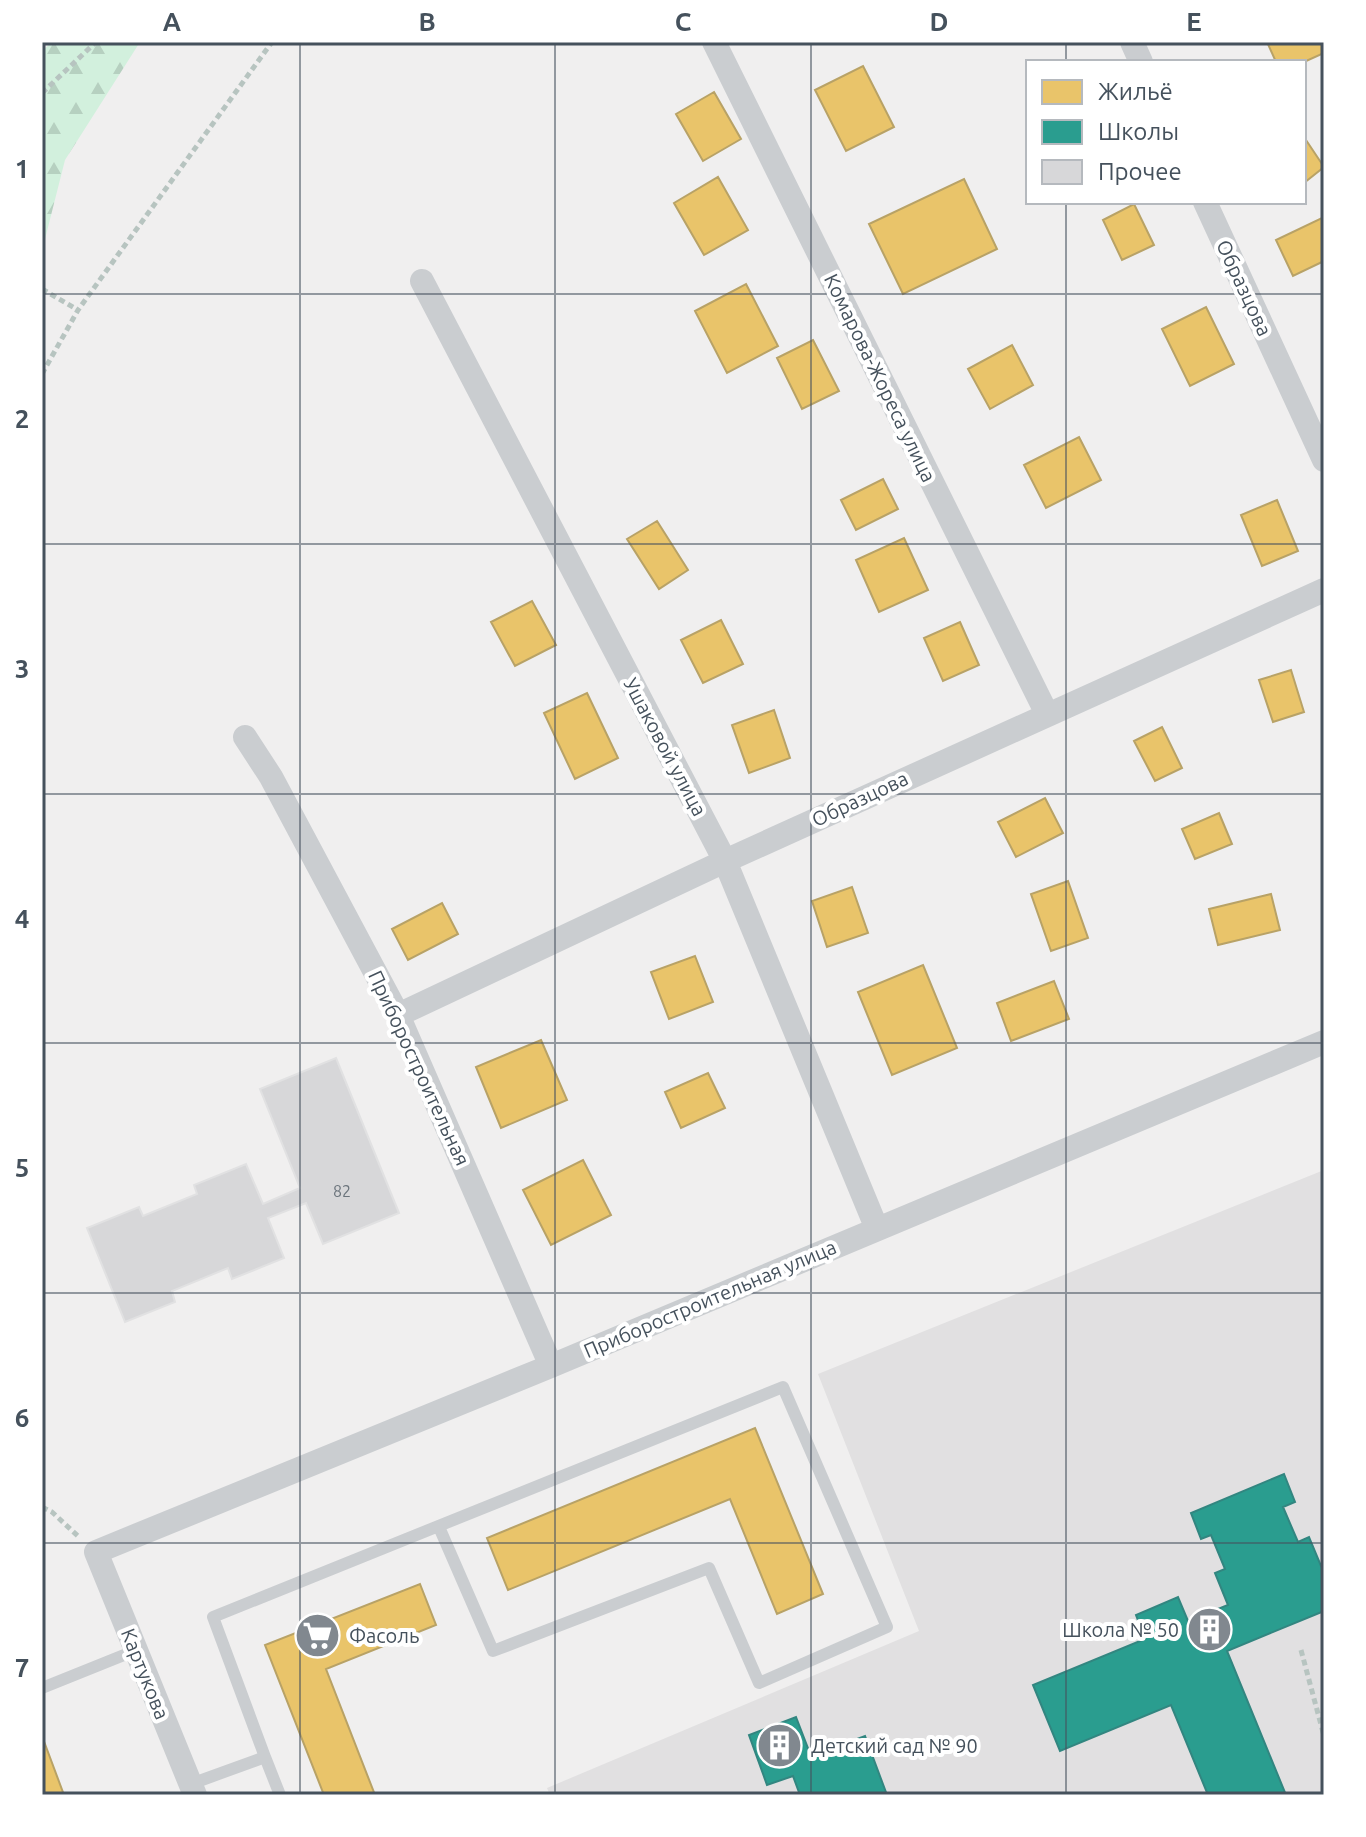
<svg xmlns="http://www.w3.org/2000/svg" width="1366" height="1837" font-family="Ubuntu,sans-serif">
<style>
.education{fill:#e1e0e1}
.forest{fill:url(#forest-firs)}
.homes{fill:#e9c46a;stroke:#b8a266;stroke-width:2}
.schools{fill:#2a9d8f;stroke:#328680;stroke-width:2}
.building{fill:#d7d7d9;stroke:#e1e1e2;stroke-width:2}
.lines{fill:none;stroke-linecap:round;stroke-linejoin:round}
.path{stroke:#b7c4c0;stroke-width:5;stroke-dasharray:6 4;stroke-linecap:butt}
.service{stroke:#cacdd0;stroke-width:12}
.minor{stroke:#cacdd0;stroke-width:24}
.grid{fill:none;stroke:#45515c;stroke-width:2;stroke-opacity:0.55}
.labels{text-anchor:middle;stroke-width:8;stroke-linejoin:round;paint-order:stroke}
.number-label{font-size:16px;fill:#6b747c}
.street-label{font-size:20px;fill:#45515c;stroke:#fff}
.poi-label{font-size:20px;fill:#45515c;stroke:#fff;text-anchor:start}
.neatline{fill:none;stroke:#45515c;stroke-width:3}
.grid-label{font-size:26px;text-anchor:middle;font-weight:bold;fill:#45515c}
</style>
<defs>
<pattern id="forest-firs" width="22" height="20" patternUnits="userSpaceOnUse" patternTransform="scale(2)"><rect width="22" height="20" fill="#d2f0dd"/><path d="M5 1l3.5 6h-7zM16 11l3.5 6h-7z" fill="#b6d0c0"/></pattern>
</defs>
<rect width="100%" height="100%" fill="#f0efef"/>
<path class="education" d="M1324,1170V1795H550L547,1788L919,1631L818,1374Z"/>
<path class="forest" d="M52,42H140L65,160L42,251V51Z"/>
<path class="homes" d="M1267,42H1321L1324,53L1304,62H1276Z
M863,66L894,127L846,151L815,90Z
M714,92L741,139L703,161L676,114Z
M1304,137L1324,167L1304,183Z
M718,177L748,230L704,255L674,203Z
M964,179L997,249L903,294L869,224Z
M1134,204L1154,245L1122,260L1103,220Z
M1324,217V261L1293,276L1276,240Z
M746,284L778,346L727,373L695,311Z
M1206,307L1234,364L1190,386L1162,329Z
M813,340L839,391L802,409L777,358Z
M1012,345L1033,385L990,409L968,369Z
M1079,437L1101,480L1046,508L1024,465Z
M883,479L898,509L856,530L841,500Z
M1277,500L1298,551L1262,566L1241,515Z
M657,521L688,570L659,589L627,539Z
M904,538L928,590L879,612L856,560Z
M532,601L556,645L515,666L491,622Z
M721,620L743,664L703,683L681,640Z
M960,622L979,665L943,681L924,638Z
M1291,670L1304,712L1273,722L1259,680Z
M587,693L618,758L575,779L544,713Z
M774,710L790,758L749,773L732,725Z
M1162,727L1182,768L1155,781L1134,741Z
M1045,798L1063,833L1016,857L998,822Z
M1219,813L1232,844L1195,859L1182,829Z
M1068,881L1088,938L1051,951L1031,894Z
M852,887L868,933L827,947L812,901Z
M1271,894L1280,930L1218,945L1209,909Z
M442,903L458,934L408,960L392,929Z
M695,956L713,1002L669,1019L651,972Z
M923,965L957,1048L892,1075L858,992Z
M1054,981L1069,1019L1011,1041L997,1003Z
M541,1040L567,1100L501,1128L476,1067Z
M708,1073L725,1108L681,1128L665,1092Z
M583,1160L611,1215L551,1245L523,1190Z
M755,1428L823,1594L777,1614L730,1499L508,1590L487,1538Z
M420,1584L436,1625L326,1669L375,1795H324L265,1645Z
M42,1736L64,1795H42Z"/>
<path class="schools" d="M1284,1474L1295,1502L1283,1507L1298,1542L1309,1537L1321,1566L1324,1565V1611L1227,1651L1286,1795H1208L1171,1705L1060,1751L1033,1685L1145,1639L1136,1615L1178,1597L1188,1621L1228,1605L1215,1573L1225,1569L1211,1535L1201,1539L1191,1513Z
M796,1717L811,1756L865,1736L887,1795H800L793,1776L767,1785L749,1735Z"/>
<path class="building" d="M336,1058L399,1213L323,1244L306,1203L268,1218L284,1258L232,1279L228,1268L172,1291L175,1302L125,1322L87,1228L139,1207L143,1216L197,1194L194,1185L246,1164L263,1204L300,1188L260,1089Z"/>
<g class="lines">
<path class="path" d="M42,93L96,42
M42,289L78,310
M42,374L78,310L272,42
M42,1507L52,1512L80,1538
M1301,1650L1324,1736"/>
<path class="service" d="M42,1688L134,1651
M265,1757L280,1795
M191,1784L265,1757L213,1617L783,1387L887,1627L759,1683L709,1568L493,1651L439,1527"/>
<path class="minor" d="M714,42L1047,714
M1132,42L1141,62
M1205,202L1324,460
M422,281L725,861L877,1229
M245,737L271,777L398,1015L551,1366
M398,1015L725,861L1324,590
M195,1795L96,1552L551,1366L1324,1042"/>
</g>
<path class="grid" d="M300,42V1795M555,42V1795M811,42V1795M1066,42V62M1066,202V1795M42,294H1324M42,544H1324M42,794H1324M42,1043H1324M42,1293H1324M42,1543H1324"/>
<defs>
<symbol id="building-disc" viewBox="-11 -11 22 22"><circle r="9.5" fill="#81888f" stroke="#fff"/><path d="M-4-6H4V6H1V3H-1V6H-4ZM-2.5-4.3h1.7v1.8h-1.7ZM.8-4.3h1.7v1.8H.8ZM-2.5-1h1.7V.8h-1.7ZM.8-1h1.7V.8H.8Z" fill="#fff"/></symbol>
<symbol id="supermarket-disc" viewBox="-11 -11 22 22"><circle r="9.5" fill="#81888f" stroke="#fff"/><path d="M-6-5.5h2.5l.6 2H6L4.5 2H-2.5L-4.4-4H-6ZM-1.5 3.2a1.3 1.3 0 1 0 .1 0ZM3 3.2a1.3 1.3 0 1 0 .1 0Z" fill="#fff"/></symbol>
</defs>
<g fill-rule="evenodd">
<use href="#building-disc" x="1184" y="1604" width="51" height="51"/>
<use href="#supermarket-disc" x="292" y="1610" width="51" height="51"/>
<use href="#building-disc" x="754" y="1720" width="51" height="51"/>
</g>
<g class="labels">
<g class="number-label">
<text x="342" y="1197">82</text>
</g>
<g class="street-label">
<text transform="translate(1244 288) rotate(65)" y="7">Образцова</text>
<text transform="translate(880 378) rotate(64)" y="7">Комарова-Жореса улица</text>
<text transform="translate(665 747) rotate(62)" y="7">Ушаковой улица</text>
<text transform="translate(860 799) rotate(-25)" y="7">Образцова</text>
<text transform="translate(419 1068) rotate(65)" y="7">Приборостроительная</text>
<text transform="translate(710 1299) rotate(-23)" y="7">Приборостроительная улица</text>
<text transform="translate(145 1674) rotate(68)" y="7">Картукова</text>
</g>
<g class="poi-label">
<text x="1179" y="1637" text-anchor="end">Школа № 50</text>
<text x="349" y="1643">Фасоль</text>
<text x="811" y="1753">Детский сад № 90</text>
</g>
</g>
<rect width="1366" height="1837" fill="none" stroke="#ffffff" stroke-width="88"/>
<rect x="1026" y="60" width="280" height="144" fill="#ffffff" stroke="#b5b9be" stroke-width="2"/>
<rect x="1042" y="80" width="40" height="24" fill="#e9c46a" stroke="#b5b9be" stroke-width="2"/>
<text x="1098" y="100" font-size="24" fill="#45515c">Жильё</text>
<rect x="1042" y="120" width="40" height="24" fill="#2a9d8f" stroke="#b5b9be" stroke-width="2"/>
<text x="1098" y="140" font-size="24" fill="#45515c">Школы</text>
<rect x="1042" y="160" width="40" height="24" fill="#d7d7d9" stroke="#b5b9be" stroke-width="2"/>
<text x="1098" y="180" font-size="24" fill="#45515c">Прочее</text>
<rect x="44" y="44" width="1278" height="1749" class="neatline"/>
<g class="grid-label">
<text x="172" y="31">A</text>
<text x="427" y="31">B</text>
<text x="683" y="31">C</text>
<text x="939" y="31">D</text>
<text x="1194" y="31">E</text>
<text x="22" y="178">1</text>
<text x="22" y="428">2</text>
<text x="22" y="678">3</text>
<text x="22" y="928">4</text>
<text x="22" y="1177">5</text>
<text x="22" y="1427">6</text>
<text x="22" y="1677">7</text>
</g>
</svg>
